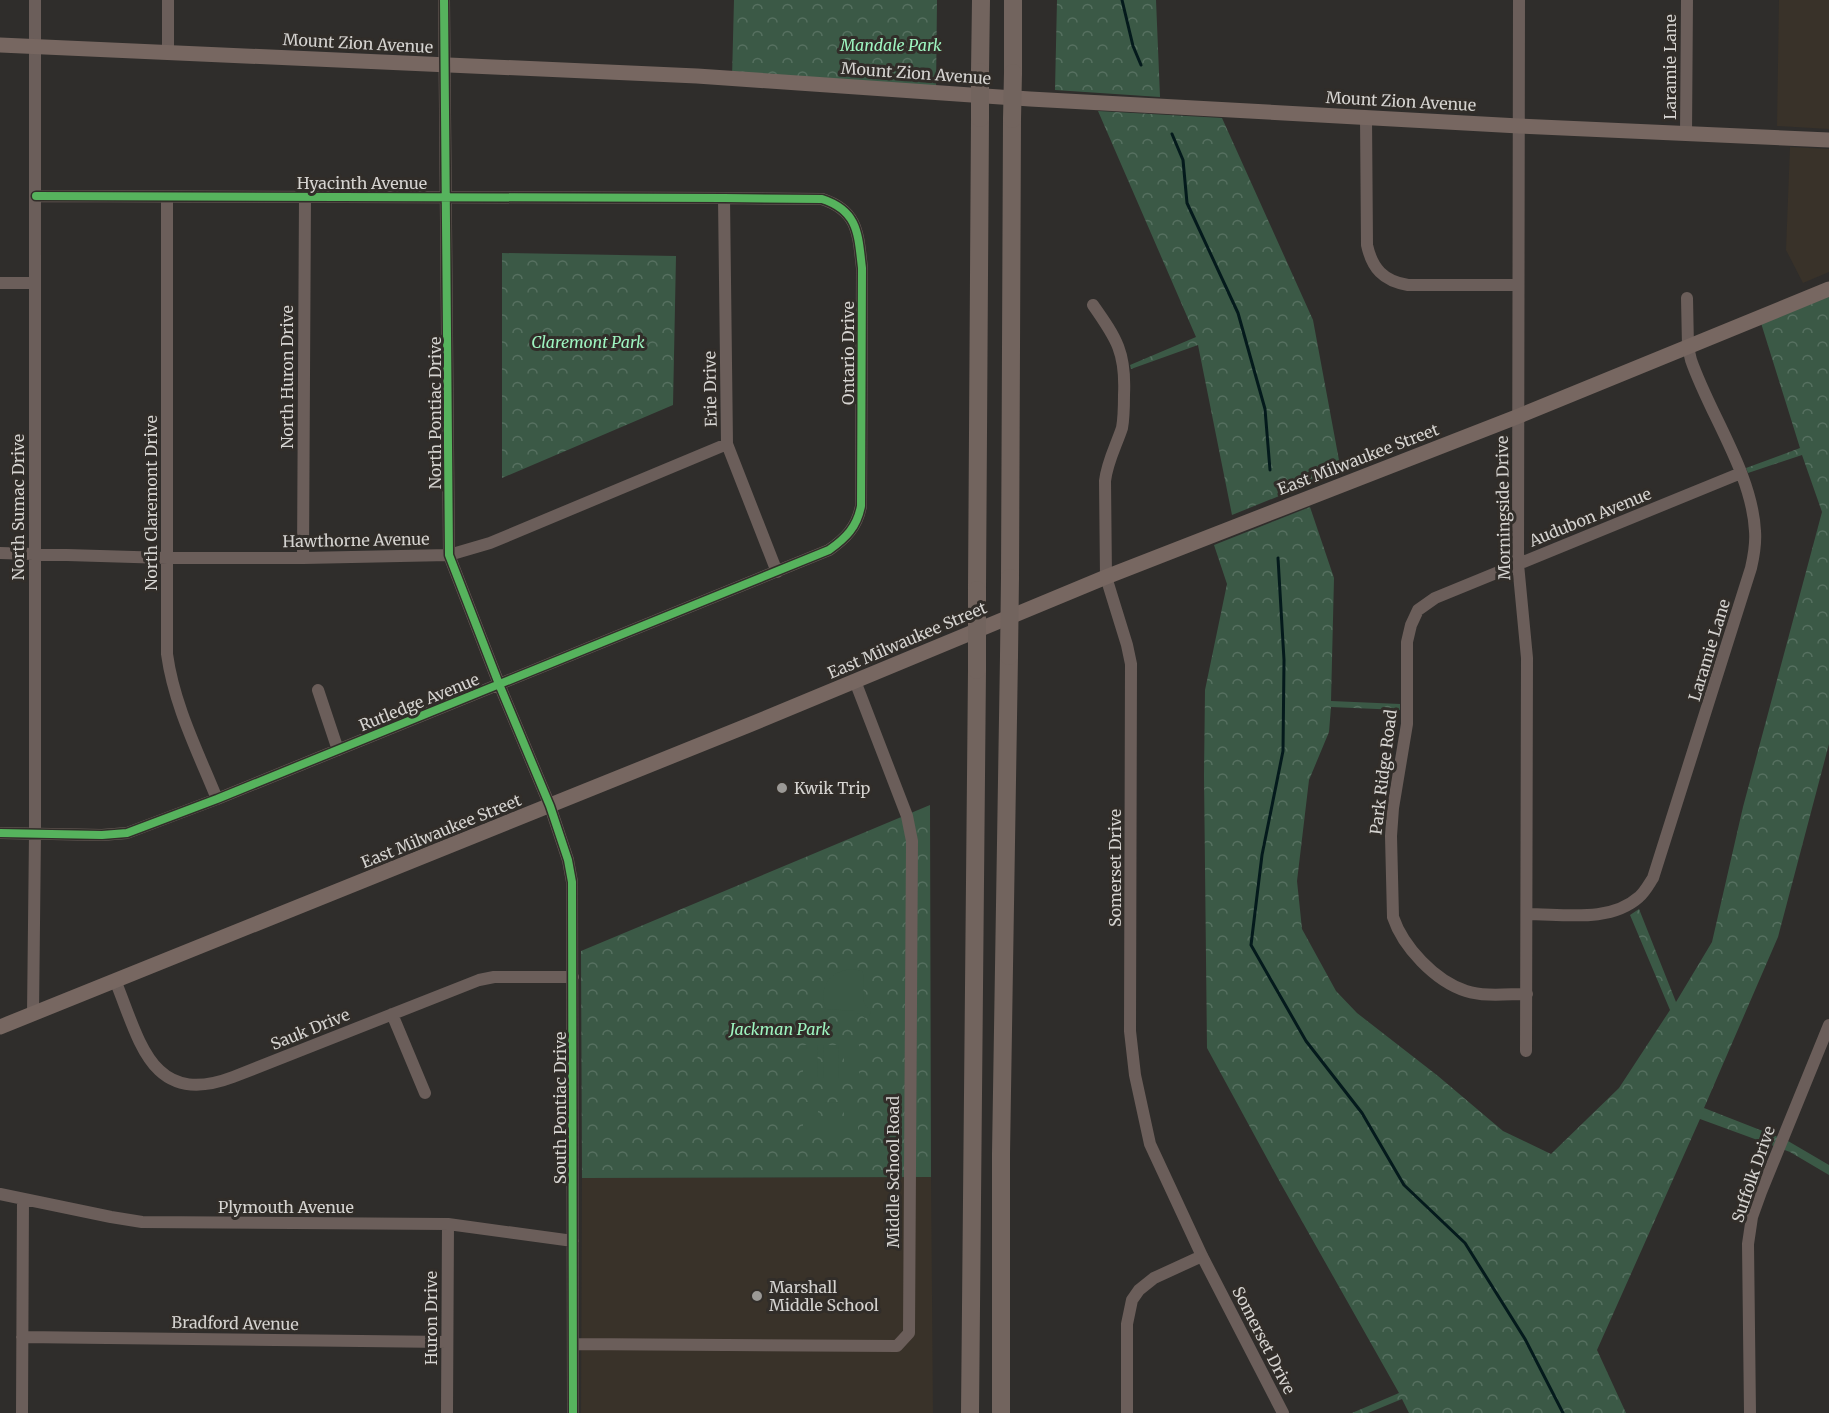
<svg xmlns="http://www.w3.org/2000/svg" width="1829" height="1413" font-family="Merriweather,serif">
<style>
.built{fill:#393229}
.park{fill:url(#park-crowns)}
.pitch{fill:#3b5946}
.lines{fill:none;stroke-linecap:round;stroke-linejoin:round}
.stream{stroke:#041a1c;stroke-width:3}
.minor{stroke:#6b5e5a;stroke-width:12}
.major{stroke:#776761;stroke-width:15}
.highway{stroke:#72645e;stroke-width:18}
.highway-bridge{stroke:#72645e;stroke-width:18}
.cycleway-casing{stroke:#312d29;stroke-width:11}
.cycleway{stroke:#56b35d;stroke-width:8}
.poi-dot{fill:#9b9996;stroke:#312d29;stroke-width:2}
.labels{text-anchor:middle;stroke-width:6;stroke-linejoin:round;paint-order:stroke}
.street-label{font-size:16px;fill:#d5d3d0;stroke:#312d29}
.park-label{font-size:16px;font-style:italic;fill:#9ef5c0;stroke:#312d29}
.poi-label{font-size:16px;fill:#d5d3d0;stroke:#312d29;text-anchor:start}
</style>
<defs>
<pattern id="park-crowns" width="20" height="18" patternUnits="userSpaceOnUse" patternTransform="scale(1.5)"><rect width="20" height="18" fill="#3b5946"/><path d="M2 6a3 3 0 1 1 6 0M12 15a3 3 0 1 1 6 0" fill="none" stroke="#567060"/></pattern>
</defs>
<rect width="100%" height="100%" fill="#2f2d2b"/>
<path class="built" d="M1779,0H1829V129L1777,126Z
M1790,147L1829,149V272L1803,283L1786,250Z
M931,1177L933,1413H581L582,1178Z"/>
<path class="park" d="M734,0H937L936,92L732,78Z
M1057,0H1156L1160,97L1055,90Z
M1098,111L1222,118L1313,320L1341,471L1232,515L1198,345L1131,369L1130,365L1196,337Z
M502,253L676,256L673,405L502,478Z
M1829,296V744L1778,937L1704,1108L1788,1141L1829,1165V1175L1790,1152L1700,1119L1597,1350L1626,1413H1409L1402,1399L1368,1413H1352L1399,1393L1281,1184L1207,1048L1204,776L1205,690L1227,584L1214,545L1310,507L1334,578L1331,701L1400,704V710L1331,707L1329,732L1309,780L1297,881L1302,929L1336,991L1357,1013L1438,1076L1503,1131L1551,1154L1619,1088L1670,1010L1630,915L1639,909L1676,1002L1712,942L1743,807L1822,512L1802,455L1748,473L1746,468L1800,448L1761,323Z
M930,805L931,1177L582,1178L581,951Z"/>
<path class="pitch" d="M853,969L862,971L863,974L864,1003L871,1012L869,1016L865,1018L855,1011L826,1009C817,987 831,970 853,969Z
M803,1045H818L817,1077H803Z
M824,1045H839L838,1078H823Z
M844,1045H859V1078H844Z
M803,1102H818V1135H803Z
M838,1102V1135H823V1103Z
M844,1103H858V1135H844Z"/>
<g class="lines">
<path class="stream" d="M1122,0L1133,46L1141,65
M1172,134L1183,160L1187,203L1238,313L1265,409L1270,470
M1278,558L1284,660L1283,751L1262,855L1251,945L1306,1041L1362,1113L1404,1185L1465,1243L1525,1339L1563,1413"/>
<path class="minor" d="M444,0L449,555L499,684L550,806L568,860L572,882L573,1413
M1519,0L1518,564L1527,658L1526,1051
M168,53V0
M1366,117L1367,245C1372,268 1383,281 1408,285H1518
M1686,134L1687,0
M167,197V654C174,705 198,752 217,799
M724,198L727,444L777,572
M0,283H35
M1093,305C1117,339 1126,353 1124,395C1124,406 1124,417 1122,428C1116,446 1107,462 1105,481L1106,577L1127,645L1131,664L1130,1031L1135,1075L1150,1144L1202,1256L1283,1413
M0,553L167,558H303L449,555L490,543L727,444
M303,558L305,196
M318,690L338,750
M0,833L102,835L127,833L217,799L829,550C846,538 857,527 861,506L862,268C858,235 859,211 822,199L724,198L36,196
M1527,914C1564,914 1610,923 1639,897C1645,892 1649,884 1653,878L1751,568C1754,555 1756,543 1755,531C1752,473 1710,415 1691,360L1688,347L1687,298
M115,980C140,1041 151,1108 233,1077L479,980L494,977H573
M1527,994C1507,994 1485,997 1466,991C1435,981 1403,947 1393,917L1391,836L1393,808L1407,724V642L1411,625L1418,610L1435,598L1741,473
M33,1014L35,834V0
M392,1014L425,1093
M0,1194L111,1217L142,1222L448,1224L573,1241
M22,1337L447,1342
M573,1344L897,1346L909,1333L912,841L907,816L855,681
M22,1413L23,1199
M447,1413L448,1224
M1127,1413V1324L1132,1300L1139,1290L1154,1278L1202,1256
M1750,1413L1748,1244L1752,1217L1761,1192L1829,1025"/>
<path class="major" d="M0,45L697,76L1030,99L1519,126L1829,140
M0,1027L749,725L1106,577L1519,416L1829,289"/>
<path class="highway" d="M980,72L981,0
M1013,73V0
M1010,578L1012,119
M977,590L980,118
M970,1413L977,670
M1001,1413V1154L1009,656"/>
<path class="highway-bridge" d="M980,118V72
M1012,119L1013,73
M1009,656L1010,578
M977,670V590"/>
<defs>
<path id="cycleway" d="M444,0L449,555L499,684L550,806L568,860L572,882L573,1413
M0,833L102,835L127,833L217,799L829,550C846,538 857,527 861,506L862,268C858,235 859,211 822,199L724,198L36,196"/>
</defs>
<use href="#cycleway" class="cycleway-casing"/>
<use href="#cycleway" class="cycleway"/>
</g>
<g class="poi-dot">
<circle cx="782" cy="788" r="6"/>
<circle cx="757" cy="1296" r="6"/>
</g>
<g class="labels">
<g class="street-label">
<text transform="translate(358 43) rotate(3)" y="6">Mount Zion Avenue</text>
<text transform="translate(1670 67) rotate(-90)" y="6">Laramie Lane</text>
<text transform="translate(916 73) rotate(4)" y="6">Mount Zion Avenue</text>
<text transform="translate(1401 101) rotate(3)" y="6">Mount Zion Avenue</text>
<text x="362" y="189">Hyacinth Avenue</text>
<text transform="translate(848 353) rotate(-90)" y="6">Ontario Drive</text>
<text transform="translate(287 377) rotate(-90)" y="6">North Huron Drive</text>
<text transform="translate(710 389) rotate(-91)" y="6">Erie Drive</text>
<text transform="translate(435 413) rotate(-90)" y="6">North Pontiac Drive</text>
<text transform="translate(1358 459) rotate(-21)" y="6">East Milwaukee Street</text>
<text transform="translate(151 503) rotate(-90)" y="6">North Claremont Drive</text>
<text transform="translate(18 507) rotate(-90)" y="6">North Sumac Drive</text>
<text transform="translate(1503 508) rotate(-91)" y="6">Morningside Drive</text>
<text transform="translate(1590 517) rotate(-22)" y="6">Audubon Avenue</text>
<text transform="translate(356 540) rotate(-1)" y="6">Hawthorne Avenue</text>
<text transform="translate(907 640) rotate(-23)" y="6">East Milwaukee Street</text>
<text transform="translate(1709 650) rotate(-73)" y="6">Laramie Lane</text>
<text transform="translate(419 702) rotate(-22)" y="6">Rutledge Avenue</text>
<text transform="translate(1383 772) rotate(-83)" y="6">Park Ridge Road</text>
<text transform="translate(441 831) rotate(-22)" y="6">East Milwaukee Street</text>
<text transform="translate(1115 868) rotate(-90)" y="6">Somerset Drive</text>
<text transform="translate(310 1029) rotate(-22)" y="6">Sauk Drive</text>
<text transform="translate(560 1108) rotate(-90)" y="6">South Pontiac Drive</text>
<text transform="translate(893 1172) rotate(-90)" y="6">Middle School Road</text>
<text transform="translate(1753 1174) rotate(-71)" y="6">Suffolk Drive</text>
<text x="286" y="1213">Plymouth Avenue</text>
<text transform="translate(431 1318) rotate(-90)" y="6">Huron Drive</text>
<text transform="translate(235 1323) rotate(1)" y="6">Bradford Avenue</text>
<text transform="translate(1264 1340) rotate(63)" y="6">Somerset Drive</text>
</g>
<g class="park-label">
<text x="891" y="51">Mandale Park</text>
<text x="588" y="348">Claremont Park</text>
<text x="780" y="1035">Jackman Park</text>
</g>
<g class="poi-label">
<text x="794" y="794">Kwik Trip</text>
<text x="769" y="1293">Marshall<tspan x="769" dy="18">Middle School</tspan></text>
</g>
</g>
</svg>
